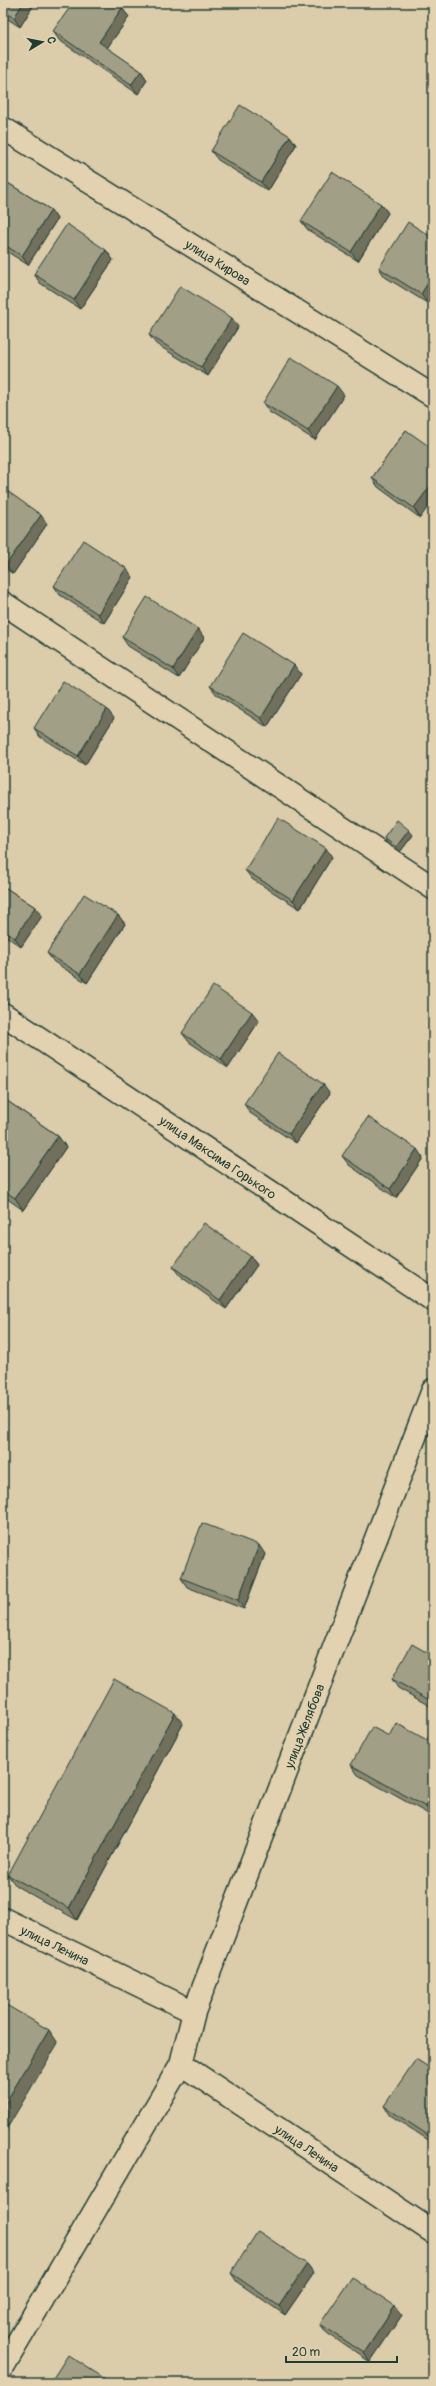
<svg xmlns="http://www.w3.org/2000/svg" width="436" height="2386" font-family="Pangolin,sans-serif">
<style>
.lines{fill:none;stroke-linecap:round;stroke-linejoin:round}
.minor-casing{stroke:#1f3d34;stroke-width:25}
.tertiary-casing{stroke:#1f3d34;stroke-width:25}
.minor{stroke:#e3d2af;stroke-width:22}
.tertiary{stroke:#e3d2af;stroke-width:22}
.wall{fill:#8a8972;stroke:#1f3d34}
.shaded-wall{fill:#716f5d;stroke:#1f3d34}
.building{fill:#a19f85;stroke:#1f3d34}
.labels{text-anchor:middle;stroke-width:3;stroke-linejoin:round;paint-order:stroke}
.street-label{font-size:13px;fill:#1f3d34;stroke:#e3d2af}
</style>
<rect width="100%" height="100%" fill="#dbccaa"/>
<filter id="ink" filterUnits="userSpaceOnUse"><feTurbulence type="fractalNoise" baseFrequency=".025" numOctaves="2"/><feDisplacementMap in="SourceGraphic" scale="8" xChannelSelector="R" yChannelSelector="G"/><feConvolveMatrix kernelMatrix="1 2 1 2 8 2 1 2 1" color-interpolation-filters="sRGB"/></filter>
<g filter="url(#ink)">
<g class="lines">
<defs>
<path id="minor" d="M3,128L433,396
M3,603L433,888
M3,1919L194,2012
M181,2064L433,2232
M3,2367L181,2064L194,2012L433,1390"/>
<path id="tertiary" d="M3,1014L433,1300"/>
</defs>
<use href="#minor" class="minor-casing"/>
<use href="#tertiary" class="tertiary-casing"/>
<use href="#minor" class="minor"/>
<use href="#tertiary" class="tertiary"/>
</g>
<path class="wall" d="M3,3H35L20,27L3,16Z
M122,8L129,17L107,48L141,71L147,80L138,94L59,40L53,31Z
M290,136L296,145L268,191L218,160L211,151Z
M3,180L51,210L57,219L28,265L3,249Z
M381,204L388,213L358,261L308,230L301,221Z
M433,238V294L427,303L385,277L379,268Z
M106,250L113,260L80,309L40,283L34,274Z
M238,327L208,376L156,344L149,335Z
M344,395L315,440L269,412L263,403Z
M406,430L420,518L378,487L372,478Z
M3,488L47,524L13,574L3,567Z
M133,577L104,623L60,595L54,586Z
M198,629L204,638L179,678L128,646L122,637Z
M301,674L267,727L217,695L210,686Z
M114,718L85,765L40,737L34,728Z
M413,835L400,852L387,843L384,838Z
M332,857L300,909L252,879L245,870Z
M3,886L35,907L42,916L21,947L3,934Z
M118,915L125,924L87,983L54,962L47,953Z
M259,1021L228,1068L189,1042L182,1033Z
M330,1093L296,1143L250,1113L244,1104Z
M3,1098L58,1136L66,1147L23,1210L3,1196Z
M342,1156L423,1158L396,1198L349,1165Z
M250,1256L257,1265L226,1309L180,1276L173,1267Z
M265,1554L244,1609L187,1587L181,1578Z
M433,1569V1584L429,1579Z
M433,1656V1708L398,1688L392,1679Z
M183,1724L77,1920L16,1886L8,1875Z
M433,1733V1814L432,1816L358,1775L351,1765L389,1736L427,1740Z
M433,2070V2143L390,2115L384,2106Z
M307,2264L314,2273L285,2315L237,2282L231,2273Z
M402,2315L370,2362L327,2333L320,2324Z"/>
<path class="shaded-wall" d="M23,3H35L20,27L14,18Z
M122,8L129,17L105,51L99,42Z
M141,71L147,80L138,94L131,85Z
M290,136L296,145L268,191L261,182Z
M381,204L388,213L358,261L351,252Z
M51,210L57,219L28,265L22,256Z
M106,250L113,260L80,309L74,300Z
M433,275V294L427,303L421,294Z
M232,318L238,327L208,376L201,367Z
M337,386L344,395L315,440L308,431Z
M433,482V500L420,518L414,508Z
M41,515L47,524L13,574L6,565Z
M126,568L133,577L104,623L98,614Z
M198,629L204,638L179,678L173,669Z
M294,665L301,674L267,727L261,718Z
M107,709L114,718L85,765L78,756Z
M409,830L413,835L400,852L396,847Z
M326,848L332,857L300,909L293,900Z
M35,907L42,916L21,947L15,938Z
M118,915L125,924L87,983L80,974Z
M252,1012L259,1021L228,1068L221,1059Z
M323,1084L330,1093L296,1143L289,1134Z
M58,1136L66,1147L23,1210L15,1198Z
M417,1149L423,1158L396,1198L390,1189Z
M250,1256L257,1265L226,1309L220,1300Z
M259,1545L265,1554L244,1609L238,1600Z
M175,1713L183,1724L77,1920L69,1908Z
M433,1793V1814L432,1816L426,1807Z
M49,2030L58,2043L3,2135V2107Z
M433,2127V2142L428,2135Z
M307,2264L314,2273L285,2315L279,2306Z
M395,2306L402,2315L370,2362L364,2353Z
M107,2380L110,2383H105Z"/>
<path class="building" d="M3,3H23L14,18L3,11Z
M73,3H115L122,8L99,42L141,71L131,85L53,31Z
M240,105L290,136L261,182L211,151Z
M332,172L381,204L351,252L301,221Z
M3,180L51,210L22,256L3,244Z
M408,222L433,238V275L421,294L379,268Z
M67,224L106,250L74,300L34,274Z
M180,286L232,318L201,367L149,335Z
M291,357L337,386L308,431L263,403Z
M406,430L433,449V482L414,508L372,478Z
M3,488L41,515L6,565L3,562Z
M83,540L126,568L98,614L54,586Z
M147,597L198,629L173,669L122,637Z
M243,633L294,665L261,718L210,686Z
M63,681L107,709L78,756L34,728Z
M278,818L326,848L293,900L245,870Z
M397,820L409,830L396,847L384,838Z
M3,886L35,907L15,938L3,930Z
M84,894L118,915L80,974L47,953Z
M213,986L252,1012L221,1059L182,1033Z
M278,1053L323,1084L289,1134L244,1104Z
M3,1098L58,1136L15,1198L3,1190Z
M368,1117L417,1149L390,1189L342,1156Z
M204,1223L250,1256L220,1300L173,1267Z
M202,1523L259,1545L238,1600L181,1578Z
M433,1569V1581L429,1579Z
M412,1644L433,1656V1702L392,1679Z
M114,1679L175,1713L69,1908L8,1875Z
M396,1723L427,1740L431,1732L433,1733V1793L426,1807L351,1765L372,1727L389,1736Z
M3,2003L49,2030L3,2107Z
M416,2059L433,2070V2127L428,2135L384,2106Z
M258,2231L307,2264L279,2306L231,2273Z
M352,2277L395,2306L364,2353L320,2324Z
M68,2355L107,2380L105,2383H50Z"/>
</g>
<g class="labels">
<g class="street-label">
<text transform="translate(218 262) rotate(32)" y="5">улица Кирова</text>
<text transform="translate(218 1157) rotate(34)" y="5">улица Максима Горького</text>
<text transform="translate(304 1726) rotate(-69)" y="5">улица Желябова</text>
<text transform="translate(55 1945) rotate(26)" y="5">улица Ленина</text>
<text transform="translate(307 2148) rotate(34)" y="5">улица Ленина</text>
</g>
</g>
<rect width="436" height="2386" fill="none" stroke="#e3d2af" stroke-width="16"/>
<rect x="8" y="8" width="420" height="2370" fill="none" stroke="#1f3d34" stroke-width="1.5" filter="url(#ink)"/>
<g transform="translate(42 42) rotate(80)" stroke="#e3d2af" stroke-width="3" paint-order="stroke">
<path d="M0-3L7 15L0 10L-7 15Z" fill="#1f3d34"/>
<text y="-6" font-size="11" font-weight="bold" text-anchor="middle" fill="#1f3d34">С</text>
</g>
<path d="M286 2356v6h111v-6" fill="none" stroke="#1f3d34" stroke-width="2"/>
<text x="292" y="2356" font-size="12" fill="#1f3d34" stroke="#e3d2af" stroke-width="3" paint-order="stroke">20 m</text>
</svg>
